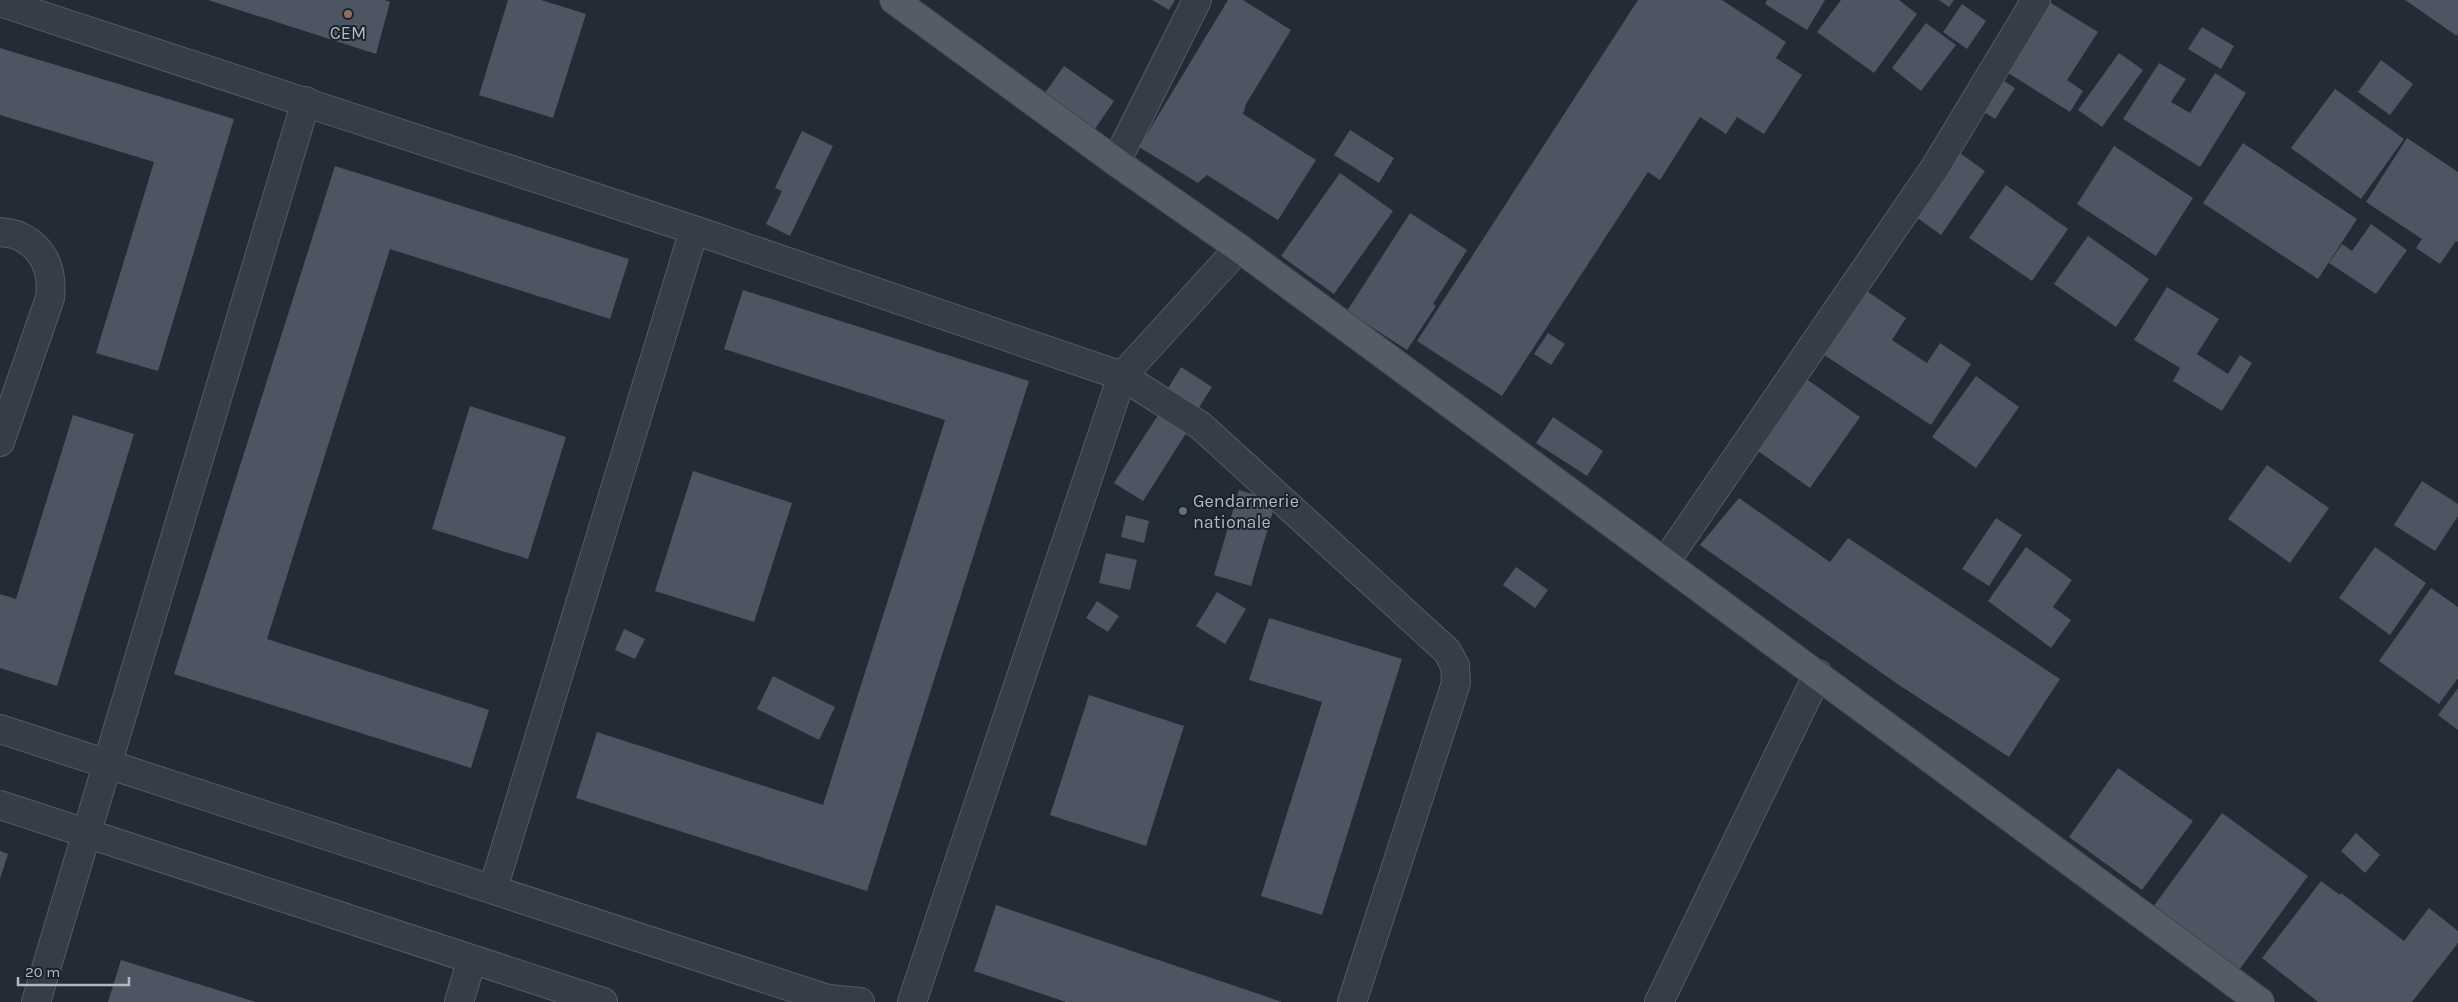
<svg xmlns="http://www.w3.org/2000/svg" width="2458" height="1002" font-family="Karla,sans-serif">
<style>
.building{fill:#4c5561}
.lines{fill:none;stroke-linecap:round;stroke-linejoin:round}
.minor-casing{stroke:#545b64;stroke-width:30}
.major-casing{stroke:#40464f;stroke-width:30}
.minor{stroke:#363d46;stroke-width:28}
.major{stroke:#545c66;stroke-width:28}
.education-dot{fill:#8d6e63;stroke:#1c222b;stroke-width:2}
.service-dot{fill:#5c6f8a;stroke:#1c222b;stroke-width:2}
.labels{text-anchor:middle;stroke-width:4;stroke-linejoin:round;paint-order:stroke}
.poi-label{font-size:18px;fill:#b1b8c2;stroke:#1c222b}
</style>
<rect width="100%" height="100%" fill="#232b35"/>
<path class="building" d="M208,0H385L390,2L376,54Z
M508,0H541L586,14L553,118L479,95Z
M1152,0H1175L1169,10Z
M1228,0H1243L1291,30L1246,104L1243,114L1316,160L1278,220L1207,175L1198,183L1139,147Z
M1638,0H1722L1786,42L1776,58L1802,75L1764,134L1737,117L1726,134L1700,117L1660,180L1648,172L1502,396L1417,341Z
M1767,0H1825L1807,30L1765,4Z
M1841,0H1899L1917,14L1874,73L1817,32Z
M1939,0H1954L1949,7Z
M2046,0L2098,32L2067,80L2083,91L2070,112L1999,67Z
M2405,0H2458V33L2457,36Z
M1962,4L1986,21L1967,49L1943,32Z
M1926,23L1956,45L1921,91L1892,68Z
M2202,27L2234,46L2221,69L2188,49Z
M0,48L234,119L158,371L96,353L154,162L0,115Z
M2119,53L2143,70L2102,127L2078,110Z
M2381,60L2413,84L2390,115L2358,92Z
M2159,63L2186,79L2171,102L2190,113L2215,73L2246,93L2200,167L2123,119Z
M1064,66L1114,101L1093,132L1042,97Z
M1995,75L2015,88L1995,119L1975,106Z
M2335,89L2404,139L2361,199L2291,148Z
M1350,130L1394,158L1379,183L1334,155Z
M802,131L833,146L790,236L766,224L782,191L775,188Z
M2407,138L2458,172V242L2456,241L2440,264L2416,248L2422,239L2366,202Z
M1946,143L1985,171L1941,235L1901,206Z
M2243,143L2357,219L2318,279L2203,203Z
M2114,146L2193,198L2156,256L2077,204Z
M335,166L629,259L610,319L390,249L267,639L489,710L471,768L174,674Z
M1340,173L1393,211L1334,294L1281,256Z
M2006,185L2068,229L2032,281L1969,238Z
M1410,213L1467,250L1433,304L1436,306L1407,350L1347,311Z
M2371,224L2407,250L2376,294L2329,263L2342,244L2352,251Z
M2088,236L2149,279L2116,327L2054,284Z
M1861,287L1906,318L1892,340L1927,363L1940,343L1971,364L1931,425L1818,351Z
M2167,287L2219,319L2197,354L2228,374L2240,355L2252,363L2222,411L2173,381L2180,368L2134,340Z
M743,290L1029,381L867,891L576,798L597,732L823,805L945,420L724,349Z
M1548,333L1565,344L1551,365L1534,354Z
M1181,367L1212,387L1198,409L1167,390Z
M1976,376L2019,407L1976,468L1932,437Z
M1805,378L1860,417L1810,488L1755,449Z
M470,406L566,437L528,559L432,529Z
M1162,409L1190,427L1143,501L1114,483Z
M73,415L134,434L57,686L0,668V594L16,599Z
M1553,417L1603,451L1587,476L1536,443Z
M2267,465L2329,508L2290,563L2228,519Z
M693,471L792,503L754,622L655,591Z
M2422,481L2458,504V516L2435,551L2394,525Z
M1239,490L1276,501L1251,586L1214,575Z
M1739,498L1830,562L1848,538L2060,679L2009,757L1896,683L1700,545Z
M1126,515L1149,521L1144,543L1121,537Z
M1996,518L2022,535L1989,586L1962,569Z
M2026,547L2072,580L2053,607L2071,620L2051,648L1988,601Z
M2375,547L2426,583L2390,635L2339,598Z
M1106,553L1137,560L1130,590L1099,583Z
M1516,567L1548,590L1535,608L1503,585Z
M2431,588L2458,607V678L2439,704L2379,661Z
M1217,592L1246,609L1225,644L1196,626Z
M1097,601L1119,616L1108,632L1086,618Z
M1269,618L1402,659L1322,915L1261,896L1322,702L1249,680Z
M624,629L645,639L635,659L615,650Z
M773,676L835,707L819,740L757,709Z
M2458,688V730L2438,715Z
M1089,695L1184,726L1146,846L1050,815Z
M2118,768L2193,821L2142,890L2069,837Z
M2222,813L2308,876L2239,970L2153,907Z
M2356,833L2380,855L2365,873L2341,851Z
M0,851L8,854L0,879Z
M2321,881L2340,895L2341,893L2404,941L2429,908L2458,931V943L2412,1002H2318L2262,958Z
M996,905L1282,1002H1066L974,971Z
M121,960L256,1002H108Z"/>
<g class="lines">
<defs>
<path id="minor" d="M0,2L694,230L1122,376L1201,426L1447,651L1455,666L1456,683L1352,1002
M1116,162L1197,0
M0,232C6,233 13,233 19,236C45,248 53,272 50,298L0,442
M1666,561L1934,169L2036,0
M0,729L828,999L860,1002
M0,805L603,1002
M493,889L694,230
M36,1002L306,101
M459,1002L472,959
M912,1002L1122,376L1239,248
M1659,1002L1818,674"/>
<path id="major" d="M894,0L1116,162L1239,248L2260,1002"/>
</defs>
<use href="#minor" class="minor-casing"/>
<use href="#major" class="major-casing"/>
<use href="#minor" class="minor"/>
<use href="#major" class="major"/>
</g>
<circle class="education-dot" cx="348" cy="14" r="5"/>
<circle class="service-dot" cx="1183" cy="511" r="5"/>
<g class="labels">
<g class="poi-label">
<text x="348" y="39">CEM</text>
<text x="1193" y="507" text-anchor="start">Gendarmerie<tspan x="1193" dy="21">nationale</tspan></text>
</g>
</g>
<path d="M18 977v8h111v-8" fill="none" stroke="#b1b8c2" stroke-width="2.5"/>
<text x="25" y="977" font-size="15" fill="#b1b8c2" stroke="#1c222b" stroke-width="4" paint-order="stroke">20 m</text>
</svg>
